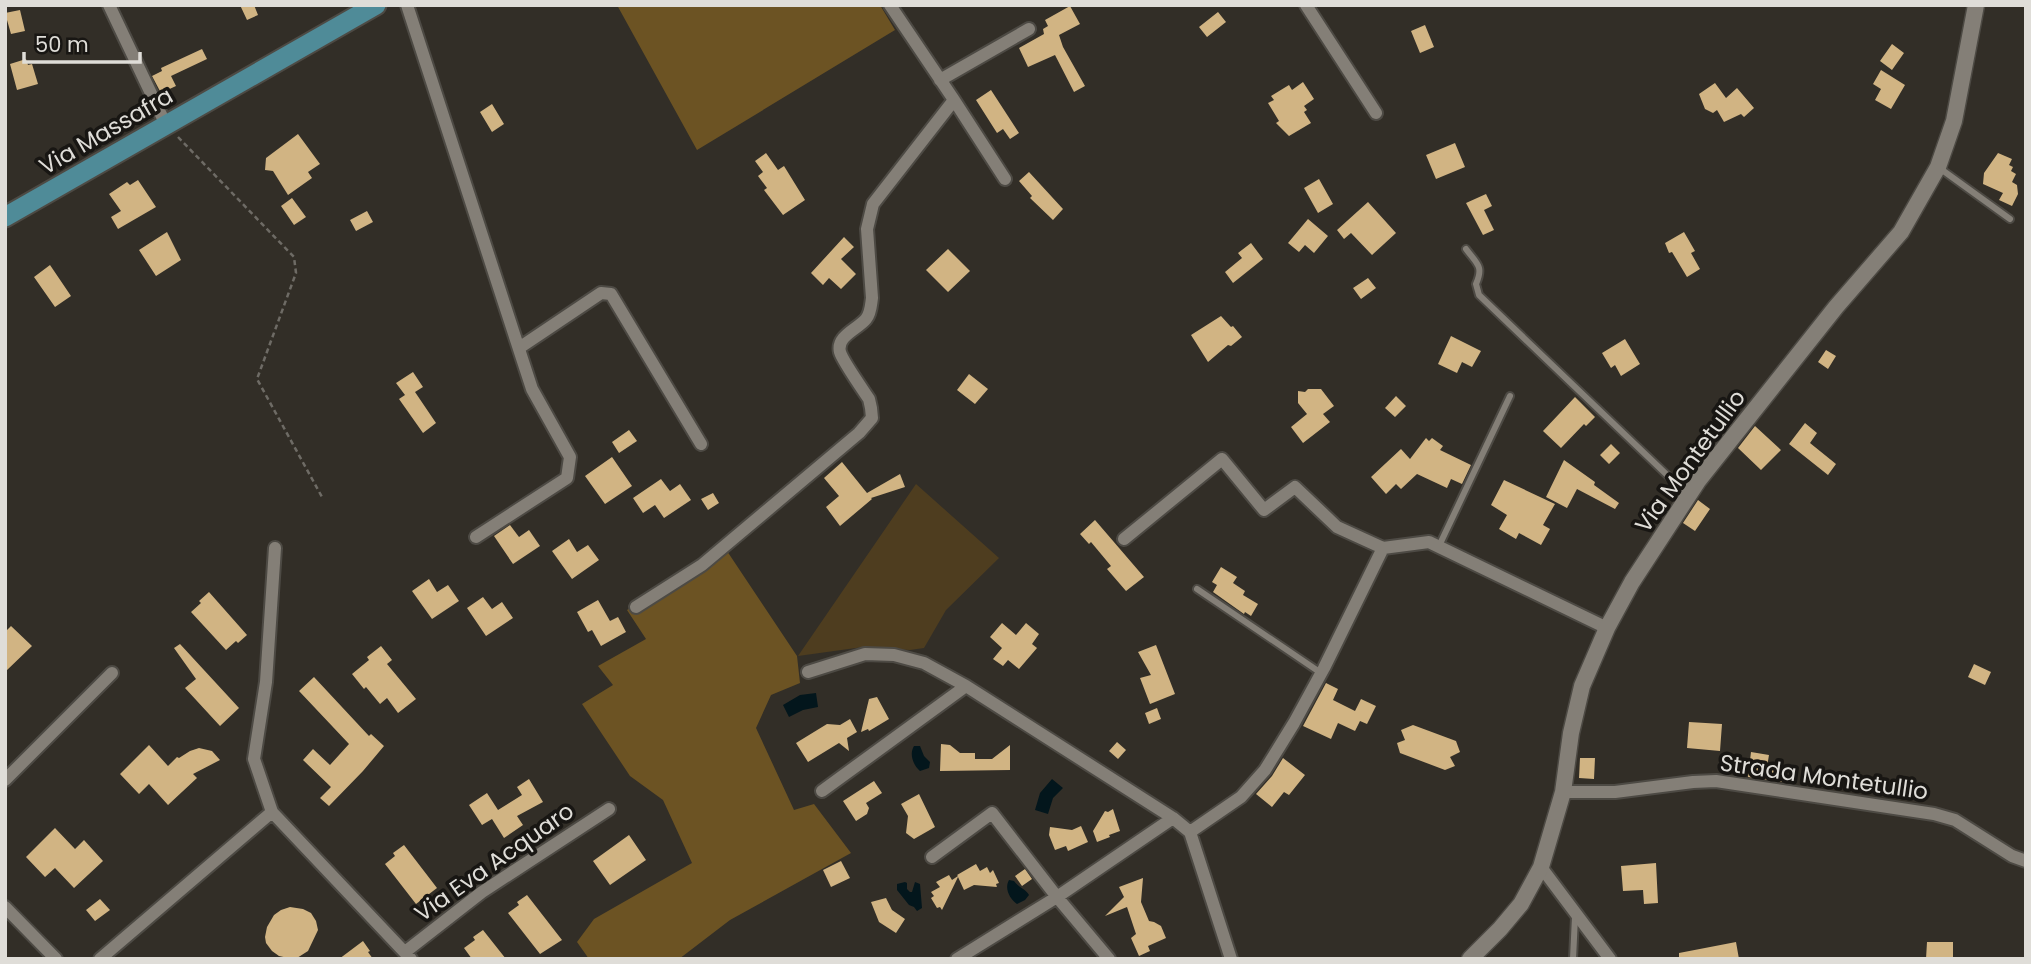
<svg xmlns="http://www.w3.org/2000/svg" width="2031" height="964" font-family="Poppins,sans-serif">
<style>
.green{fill:#4e3d1f}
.forest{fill:#6c5323}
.water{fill:#03161c}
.building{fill:#d1b483}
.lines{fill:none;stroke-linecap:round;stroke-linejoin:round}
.service-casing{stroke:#4d4a44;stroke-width:10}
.minor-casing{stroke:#4d4a44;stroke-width:16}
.tertiary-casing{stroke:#4d4a44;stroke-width:19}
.primary-casing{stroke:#4d4a44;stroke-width:23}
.path{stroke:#6e6b65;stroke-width:2.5;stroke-dasharray:5 3.5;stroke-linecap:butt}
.service{stroke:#847f77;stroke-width:6}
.minor{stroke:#847f77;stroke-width:12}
.tertiary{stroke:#847f77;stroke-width:16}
.primary{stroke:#4f8b98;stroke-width:19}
.labels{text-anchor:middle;stroke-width:7;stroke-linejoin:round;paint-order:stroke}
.street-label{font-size:23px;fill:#dfddd8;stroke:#181613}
</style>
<rect width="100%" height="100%" fill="#322e27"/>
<path class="green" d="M916,484L999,558L946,610L924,648L910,650L863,647L798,656Z"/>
<path class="forest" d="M617,5H880L895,30L697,150Z
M723,545L797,656L800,683L771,695L756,728L794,810L814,804L851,853L730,920L679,959H589L577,942L594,919L692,863L663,800L630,776L582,704L613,685L598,666L646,639L627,610Z"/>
<path class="water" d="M816,693L818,707L803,710L789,717L783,705L800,695Z
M914,746H920L924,756L930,762L929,768L920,771C913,765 909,754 914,746Z
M1052,779L1063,788L1053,798L1048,814L1035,810L1040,793Z
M1009,880L1014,881C1018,887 1026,889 1029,895L1025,900L1017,904C1010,899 1004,889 1009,880Z
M905,882L907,883V889L910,892H912L915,882L920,884L922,908L917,911L914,907L909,905L897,890V884Z"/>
<path class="building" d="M240,5H254L258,15L247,20Z
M1070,6L1080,24L1059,35L1063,47L1085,86L1074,92L1055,55L1028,67L1019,48L1044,34L1043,29L1048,26L1045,20Z
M20,10L25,31L11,34L5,13Z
M1218,12L1226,22L1207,37L1199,27Z
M1425,25L1434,47L1420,53L1411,31Z
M1892,44L1904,53L1892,70L1880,61Z
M202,49L207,59L171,76L176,86L161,93L152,76L162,71L161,68Z
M26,59L28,65L32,64L38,84L17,90L10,64Z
M1881,70L1905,85L1891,109L1875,100L1881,89L1873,84Z
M1303,82L1314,99L1304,106L1307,110L1304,112L1311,123L1289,136L1276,123L1279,121L1268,103L1274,100L1271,96L1289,85L1292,90Z
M1715,83L1726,98L1737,88L1754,108L1744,117L1741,114L1724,122L1717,110L1713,113L1705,109L1699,94Z
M991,90L1019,133L1010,139L1003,129L997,133L976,100Z
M492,104L504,124L492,132L480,112Z
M298,134L320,164L308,172L312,178L288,195L273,171L265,170L266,158Z
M1455,143L1465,167L1436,179L1426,155Z
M766,153L778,170L784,166L805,200L783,215L764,190L767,188L758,176L763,172L755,161Z
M1998,153L2012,159L2009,165L2013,167L2011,171L2016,174L2012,182L2017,185L2018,194L2012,206L1999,200L2003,193L1983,184L1984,173Z
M1029,172L1063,209L1053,220L1030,198L1032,196L1019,181Z
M1319,179L1333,204L1318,213L1304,188Z
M138,180L156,207L118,229L111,217L121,211L109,194L127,182L130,185Z
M1486,194L1492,206L1484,210L1494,230L1483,235L1466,203Z
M292,198L306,217L294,225L281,206Z
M1368,202L1396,233L1372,255L1351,233L1344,239L1337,230Z
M367,211L373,222L356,231L350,220Z
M1308,219L1328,236L1314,253L1305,245L1299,252L1288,243Z
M167,232L181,260L156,276L139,250Z
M1684,232L1695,251L1691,253L1700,269L1687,277L1672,252L1669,253L1665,243Z
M844,237L854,247L841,259L856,274L841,289L829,278L823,285L811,273Z
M1251,243L1263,259L1233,283L1225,272L1242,258L1238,253Z
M948,249L970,271L948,292L926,270Z
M50,265L71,296L55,307L34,277Z
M1368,278L1376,288L1361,299L1353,288Z
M1221,316L1231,327L1233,326L1242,337L1231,346L1228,345L1208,362L1191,335Z
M1451,336L1481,351L1472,367L1462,362L1457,373L1438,364Z
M1625,339L1640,364L1621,376L1615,365L1611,368L1602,353Z
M1826,350L1836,356L1828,369L1818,362Z
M413,372L423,387L415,392L436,423L423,433L399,399L405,395L396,383Z
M969,374L988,389L975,404L957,390Z
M1308,389H1321L1334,406L1323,414L1330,422L1303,443L1291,427L1307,414L1298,403V391L1305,392Z
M1396,396L1406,406L1395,417L1385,408Z
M1575,397L1595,417L1586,426L1584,424L1561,448L1543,431Z
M1805,423L1817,433L1810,443L1836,464L1828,475L1789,444Z
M1755,426L1781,450L1761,470L1738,448Z
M629,430L637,441L619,453L612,442Z
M1426,438L1429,441L1432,438L1443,446L1440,450L1471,465L1462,484L1451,479L1447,488L1417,474L1401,489L1396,484L1386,494L1371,477L1401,449L1410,459Z
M1611,444L1620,453L1609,464L1600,455Z
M612,457L632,486L605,504L585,476Z
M1564,460L1595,482L1594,485L1619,503L1615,509L1577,489L1567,508L1546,497Z
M842,462L867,493L900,474L905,487L871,498L872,499L840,526L826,507L839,496L824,478Z
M661,479L670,491L680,484L691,500L664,518L655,505L643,513L633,498Z
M1504,480L1555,504L1543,525L1550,529L1541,545L1519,533L1516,539L1499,529L1507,515L1491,505Z
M713,493L719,503L708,510L701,499Z
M1698,500L1710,509L1695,531L1683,523Z
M1095,520L1144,577L1126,591L1107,569L1111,566L1091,542L1089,544L1080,534Z
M510,525L519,537L529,530L540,546L513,564L494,536Z
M569,539L577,552L588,545L599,560L572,579L552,551Z
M1221,567L1237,577L1233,583L1245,591L1243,595L1258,604L1251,616L1245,612L1244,614L1213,592L1217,585L1212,582Z
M429,579L437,592L448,585L459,601L432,619L412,591Z
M209,592L247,635L238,643L236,641L226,650L191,612L201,603L199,601Z
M483,597L492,609L502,602L513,618L486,636L467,608Z
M598,600L610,621L618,617L626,632L601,646L592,630L588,632L577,612Z
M1002,623L1016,635L1026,623L1039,634L1032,644L1037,648L1019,669L1008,660L1003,666L993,659L1002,648L990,637Z
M11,626L32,646L5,672V632Z
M180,644L239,708L220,726L185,688L196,679L174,648Z
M1156,645L1175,694L1150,704L1140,678L1151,675L1138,652Z
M381,646L392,660L387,664L416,699L398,713L387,698L380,704L366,687L364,689L352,674L369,660L367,657Z
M1974,664L1991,672L1985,685L1968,677Z
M314,677L369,736L371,734L384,746L363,771L329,806L320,798L331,787L303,760L313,749L330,765L349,744L299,691Z
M1326,683L1338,689L1333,700L1355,711L1361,699L1376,706L1367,724L1360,721L1355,731L1338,723L1331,739L1303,726Z
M877,697L889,719L869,731L868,729L861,732L869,699Z
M1157,708L1161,719L1149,724L1145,713Z
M850,719L857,732L847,738L849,751L839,743L808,762L796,743L827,724L840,725Z
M1689,722L1722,724L1720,751L1687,748Z
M1413,725L1456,741L1460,752L1450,757L1455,766L1445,770L1400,753L1397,743L1405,740L1401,730Z
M1117,742L1126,750L1118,759L1109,751Z
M941,744L950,745L960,753H975V759H992L1010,745V770L940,771Z
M149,745L168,766L177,757L179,758L190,751L199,748L212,751L220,760L193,774L197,778L168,805L149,784L139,794L120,774Z
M1751,752L1769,755L1767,767L1786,770L1784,782L1748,777Z
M1283,758L1305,775L1289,795L1284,792L1272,807L1256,794L1272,776Z
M1580,758H1595L1594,779L1579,778Z
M529,779L543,802L517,816L523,825L504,838L492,819L482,825L469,805L487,793L498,810L522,795L517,787Z
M874,781L882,793L866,803L869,808L867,814L856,821L843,801Z
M919,794L935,827L914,839L906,833L908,816L901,804Z
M1113,809L1120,831L1109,835L1110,837L1097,842L1093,831L1105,811L1108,812Z
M1081,826L1088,842L1068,851L1066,846L1055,850L1049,835L1050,827L1072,830Z
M55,828L75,849L84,840L103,861L74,888L55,868L45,877L26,857Z
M629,835L646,860L610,885L593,861Z
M404,845L437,888L416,904L385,864L395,856L393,853Z
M841,861L850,878L831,887L823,870Z
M1656,863L1658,903L1644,904L1643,890L1623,891L1621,866Z
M976,864L980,871L987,867L990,873L993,870L999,883L996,884L997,887L974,885L964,890L958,877L942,910L940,907L937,908L931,898L934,896L931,892L940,887L936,882L949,875L952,880L958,876L957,875Z
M1025,869L1032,879L1022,886L1015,876Z
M1143,878L1141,902L1149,921L1154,922L1161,926L1166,938L1148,946L1150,951L1139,956L1131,938L1136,934L1127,907L1105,916L1124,897L1119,887Z
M527,895L562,940L540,954L508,913L519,905L517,902Z
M886,898L892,910L905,919L896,933L879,922L871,902Z
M100,899L110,910L95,921L86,910Z
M290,907L303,909L311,913L316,921L318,930L308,951L297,958H288L279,956L272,951L266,943L265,937L267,927L274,915L281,910Z
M483,930L506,959H472L464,948L475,940L473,937Z
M363,941L370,951L368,952L373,959H339Z
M1736,942L1739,959H1679V953Z
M1927,942H1953V959H1926Z"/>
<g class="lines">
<defs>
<path id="service" d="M1938,167L2010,219
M1466,249C1477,264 1484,266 1476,284L1479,295L1688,495
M1439,546L1510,396
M1197,589L1321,673
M1573,959L1575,917"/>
<path id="minor" d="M109,5L166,125
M407,5L532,389L570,457L567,478L476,537
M890,5L954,100L1005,179
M1306,5L1376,113
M940,80L1029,29
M519,348L601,293L611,294L701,444
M1124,539L1222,459L1264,510L1295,487L1337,527L1383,548L1429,542L1607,628
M275,548L266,682L254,759L272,812L411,959
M636,607L702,565L859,433L872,418L871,408L869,399C863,390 842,360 840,352C836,336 858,329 866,319C871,313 871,304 872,298L867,229L873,204L954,100
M808,672L865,654L894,655L924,663L966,686L1173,818L1190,832L1231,959
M5,780L112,673
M822,791L966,686
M1563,792H1615L1693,782L1716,781L1934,814L1955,820L2012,856L2026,861
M1190,832L1241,797L1265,770L1294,723L1324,668L1383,548
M932,857L992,813L1057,897L1109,959
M1541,867L1610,959
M5,907L56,959
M405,952L482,892L609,809
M100,959L272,812
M957,959L1057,897L1173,818"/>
<path id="tertiary" d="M1470,959L1500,929L1521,904L1541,867L1563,792L1571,733L1582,686L1607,628L1632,582L1698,481L1836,307L1901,232L1938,167L1954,121L1976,5"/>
<path id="primary" d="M5,217L376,5"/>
</defs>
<use href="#service" class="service-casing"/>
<use href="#minor" class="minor-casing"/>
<use href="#tertiary" class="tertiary-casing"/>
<use href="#primary" class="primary-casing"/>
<path class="path" d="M178,137L294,257L296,273L257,379L322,497"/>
<use href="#service" class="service"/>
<use href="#minor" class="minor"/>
<use href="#tertiary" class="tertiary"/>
<use href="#primary" class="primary"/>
</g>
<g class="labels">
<g class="street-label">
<text transform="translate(106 131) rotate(-30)" y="8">Via Massafra</text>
<text transform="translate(1690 461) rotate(-54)" y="8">Via Montetullio</text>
<text transform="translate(1824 777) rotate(8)" y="8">Strada Montetullio</text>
<text transform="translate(494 862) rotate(-35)" y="8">Via Eva Acquaro</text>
</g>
</g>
<rect width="2031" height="964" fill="none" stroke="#dfddd8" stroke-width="14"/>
<path d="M24 52v10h116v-10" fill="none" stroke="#dfddd8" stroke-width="3.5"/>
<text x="35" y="52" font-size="21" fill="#dfddd8" stroke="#181613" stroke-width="5" paint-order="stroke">50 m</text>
</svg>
